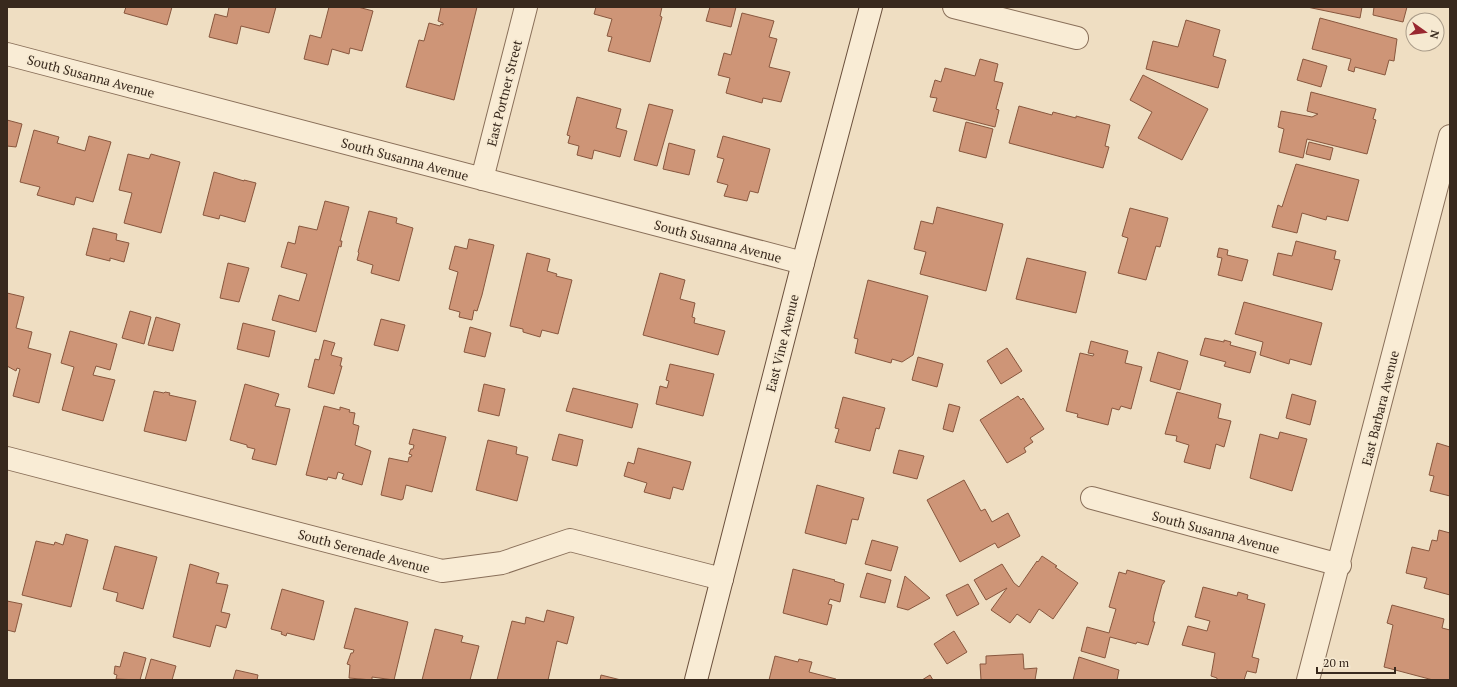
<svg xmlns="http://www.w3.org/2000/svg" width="1457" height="687" font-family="'PT Serif',serif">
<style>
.building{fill:#ce9577;stroke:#88573e}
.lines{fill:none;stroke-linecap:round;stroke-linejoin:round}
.street-casing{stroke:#896f59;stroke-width:24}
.secondary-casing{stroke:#6b503c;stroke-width:24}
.street{stroke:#f9ecd5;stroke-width:22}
.secondary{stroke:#f9ecd5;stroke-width:22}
.labels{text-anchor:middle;stroke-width:3.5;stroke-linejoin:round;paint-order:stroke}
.street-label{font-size:13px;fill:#38291d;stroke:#f6e9d1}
</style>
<rect width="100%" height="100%" fill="#efdec2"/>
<path class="building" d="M126,7H172L167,25L124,13Z
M229,7H276L269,33L241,26L237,44L209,37L215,14L227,17Z
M329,7H358L373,11L362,51L350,48L349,54L332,49L328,65L304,59L310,35L321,38Z
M441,7H477L454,100L406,87L419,40L424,41L429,23L440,26L441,24L443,25V23L438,21Z
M596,7H662L660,16L662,17L650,62L608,51L612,37L607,36L612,19L594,14Z
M710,7H736L731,27L706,21Z
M1307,7H1362L1360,18Z
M1374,7H1407L1403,22L1373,15Z
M742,13L774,21L769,37L777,39L769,67L790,72L781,102L763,98L762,103L726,93L730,78L718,75L724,53L731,55Z
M1320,18L1397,39L1394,61L1389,60L1385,75L1355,67L1354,72L1348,70L1351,59L1312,49Z
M1186,20L1220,30L1213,56L1226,60L1218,88L1146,69L1153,41L1178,47Z
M980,59L998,64L994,81L1003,83L996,109L999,110L995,127L933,111L937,98L930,97L935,80L941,82L945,68L975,76Z
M1303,59L1327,66L1321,87L1297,80Z
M1143,75L1208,109L1182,160L1138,138L1152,112L1130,100Z
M1311,92L1376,109L1373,119L1376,120L1367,154L1307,139L1303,158L1279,152L1284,129L1278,127L1281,111L1312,117L1318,114L1307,111Z
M577,97L621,109L616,128L627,131L620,157L594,150L592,159L577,155L579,146L568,143L570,136L567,135Z
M649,104L673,110L657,166L634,160Z
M1019,106L1052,115L1053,112L1076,118V116L1110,125L1105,146L1109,147L1103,168L1009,143Z
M7,120L22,124L16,147L7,146Z
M966,122L993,129L986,158L959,151Z
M34,130L59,137L57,143L85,151L89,136L111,142L93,202L76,197L74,205L37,195L40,187L20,182Z
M723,136L770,149L758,193L750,191L747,201L724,196L728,185L717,182L724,159L717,157Z
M1309,142L1333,148L1330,160L1306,154Z
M669,143L695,150L689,175L663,169Z
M128,154L149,159L151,154L180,162L161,233L124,223L132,193L119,190Z
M1296,164L1359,180L1348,221L1327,216L1326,220L1302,213L1297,233L1272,227L1278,205L1282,207Z
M214,172L244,181V180L256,183L245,222L220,215L219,219L203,215Z
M325,201L349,207L340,241H342L341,247L339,246L316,332L272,320L279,295L299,301L307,274L281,267L288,242L295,244L299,226L317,230Z
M937,207L1003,224L986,291L920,274L926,252L914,249L921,221L933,224Z
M1130,208L1168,218L1160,247L1156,246L1146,280L1118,273L1128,238L1122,236Z
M369,211L397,218L396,223L413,228L399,281L371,273L373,265L357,260L359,253L358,252Z
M93,228L117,234L116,240L129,243L124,262L110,258V261L86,255Z
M469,239L494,245L482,295L477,311L474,310L472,320L459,317L460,312L449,309L458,272L449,269L455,246L467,249Z
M1296,241L1336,251L1334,259L1340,260L1332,290L1273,275L1278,253L1292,256Z
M1219,248L1228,250L1227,255L1248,260L1242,281L1218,275L1222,258L1217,257Z
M527,253L550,259L547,271L557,274L556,276L572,280L558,334L542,330L540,337L523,332V329L510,326Z
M1027,258L1086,272L1076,313L1016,299Z
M228,263L249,268L239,302L220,298Z
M660,273L685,280L680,299L695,303L692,317L695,318L694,323L725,331L718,355L643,335Z
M868,280L928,296L913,355L902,362L892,359L891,363L855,353L858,339L854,338Z
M7,293L24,297L16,328L32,332L28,348L51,354L39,403L13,396L20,369L17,368L16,371L7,366Z
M1244,302L1322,323L1311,365L1290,359L1289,364L1260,355L1263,342L1235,334Z
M130,311L151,317L144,344L122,338Z
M156,317L180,324L173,351L148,345Z
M381,319L405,325L398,351L374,345Z
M243,323L275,331L269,357L237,349Z
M470,327L491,333L485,357L464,352Z
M70,331L117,344L110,370L96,366L93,375L115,380L103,421L62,410L74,367L61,363Z
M1205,338L1224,342V340L1231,342L1230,345L1256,352L1250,373L1224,366L1226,362L1200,355Z
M324,340L335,343L331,355L342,358L340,366H342L334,394L308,387L315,359L319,360Z
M1091,341L1128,351L1125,363L1142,367L1131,409L1121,406L1119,410L1112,408L1108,425L1077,417L1078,414L1066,411L1080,353L1093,356L1094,354L1088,353Z
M1007,348L1022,371L1001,384L987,361Z
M1158,352L1188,361L1180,390L1150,381Z
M918,357L943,364L937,387L912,380Z
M670,364L714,374L703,416L656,404L660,386L667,388L669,381L666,380Z
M245,384L279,394L275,406L290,409L276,465L252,459L255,449L247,447V445L230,440Z
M484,384L505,389L499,416L478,411Z
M573,388L638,404L632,428L566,411Z
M154,391L164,393L165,392L170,393L169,395L196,401L186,441L144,431Z
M1177,392L1221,404L1218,418L1231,421L1224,447L1216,444L1210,469L1184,462L1189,445L1176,441L1177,436L1165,434Z
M1292,394L1316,401L1310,425L1286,418Z
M1018,396L1021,400L1023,398L1044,429L1030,438L1033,442L1024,448L1026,452L1007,463L980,420Z
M843,397L885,408L879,429L876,428L870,451L835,442L839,429L835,428Z
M949,404L960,407L953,432L943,429Z
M324,406L340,410V407L350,410L349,412L355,413L353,424L359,426L355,445L371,451L362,485L342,479L344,474L338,472L336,479L328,477L327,480L306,475Z
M413,429L446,437L432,492L406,485L403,499L401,500L381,495L389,458L408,462L409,457H411L412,455L409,454L411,449H413L414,445L409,444Z
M1280,432L1307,439L1292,491L1250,478L1260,434L1278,439Z
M559,434L583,440L577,466L552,460Z
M488,440L517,447L516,454L528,457L517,501L476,490Z
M1437,443L1450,447V496L1430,491L1434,476L1429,475Z
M638,448L691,462L683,490L673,487L670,499L644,492L647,483L624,476L628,462L634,464Z
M899,450L924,456L917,479L893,473Z
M964,480L981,511L985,509L992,522L1008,513L1020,536L998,548L995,543L960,562L927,500Z
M817,485L864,498L858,520L852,519L846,544L805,533Z
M1439,530L1450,533V595L1424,588L1427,578L1406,573L1412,547L1429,551L1432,540L1437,541Z
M66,534L88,540L71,607L22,595L36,541L54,545L55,542L63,545Z
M872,540L898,547L891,571L865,564Z
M115,546L157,557L143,609L116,601L118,593L103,589Z
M1042,556L1057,566L1055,567L1078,583L1053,619L1039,609L1030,623L1017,614L1010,623L991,610L1007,588L986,600L974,580L1002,564L1014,583L1019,587L1037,561L1038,562Z
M190,564L219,573L216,583L228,585L221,612L230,614L226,628L216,625L210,647L173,637Z
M793,569L835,580L834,581L844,584L840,602L830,599L828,604L832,605L827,625L783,613Z
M1127,570L1165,581L1162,585L1154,615L1153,622H1155L1148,645L1137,642L1136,644L1110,637L1105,658L1081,651L1087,627L1109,633L1116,609L1109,607L1119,572L1126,574Z
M867,573L891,580L885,603L860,597Z
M905,576L930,598L908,610L897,607Z
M968,584L979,604L957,616L946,595Z
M1203,587L1237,596L1238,592L1248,595L1247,599L1265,604L1252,657L1259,659L1256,673L1247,671L1244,680H1217V678L1211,676L1215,653L1182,645L1188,626L1207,631L1210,621L1195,617Z
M282,589L324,601L314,640L287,633L286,636L281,634L282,632L271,629Z
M7,601L22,604L15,632L7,630Z
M1392,605L1444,619L1442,628L1450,630V680H1433L1384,667L1393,625L1387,623Z
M355,608L408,622L394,680L372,677V680L349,678L350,665L347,664L351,653H353L354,650L344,648Z
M547,610L574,617L567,644L557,641L548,680H497L512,621L525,624L526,617L544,622Z
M435,629L463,636L461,642L479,646L470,680H422Z
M954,631L967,652L947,664L934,644Z
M124,652L146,658L140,680L116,679L117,675L114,674L115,666L120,667Z
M1023,654L1024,669L1037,668L1035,680H981L980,664H986V656Z
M775,656L798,662L799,659L812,662L809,672L836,679L835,680H769Z
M1079,657L1119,670L1117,680H1073Z
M151,659L176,666L172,680H145Z
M236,670L258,675L257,680H233Z
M601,675L621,680H600Z
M930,675L933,680H922Z"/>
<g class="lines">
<defs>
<path id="street" d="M954,7L1077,38
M7,54L803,263
M482,179L526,7
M7,458L442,571L502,563L570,540L722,579
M1092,498L1340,565
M1308,680L1450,136"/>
<path id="secondary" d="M696,680L803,263L871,7"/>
</defs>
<use href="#street" class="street-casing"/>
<use href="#secondary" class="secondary-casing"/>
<use href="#street" class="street"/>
<use href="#secondary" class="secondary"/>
</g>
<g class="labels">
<g class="street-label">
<text transform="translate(91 76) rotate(15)" y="5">South Susanna Avenue</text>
<text transform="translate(504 93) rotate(-76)" y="5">East Portner Street</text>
<text transform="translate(405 159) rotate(15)" y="5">South Susanna Avenue</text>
<text transform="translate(718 241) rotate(15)" y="5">South Susanna Avenue</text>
<text transform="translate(782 343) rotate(-76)" y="5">East Vine Avenue</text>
<text transform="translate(1380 408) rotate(-76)" y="5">East Barbara Avenue</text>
<text transform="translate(1216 532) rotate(15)" y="5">South Susanna Avenue</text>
<text transform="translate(364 551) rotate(15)" y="5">South Serenade Avenue</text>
</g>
</g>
<rect width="1457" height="687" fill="none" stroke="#38291d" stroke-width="16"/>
<g transform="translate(1425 32) rotate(104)"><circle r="19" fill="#f6e9d1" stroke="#aa9c89"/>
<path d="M0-3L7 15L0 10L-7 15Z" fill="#992730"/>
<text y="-6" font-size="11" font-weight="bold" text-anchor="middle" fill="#38291d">N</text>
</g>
<path d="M1317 667v6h78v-6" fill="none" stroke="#38291d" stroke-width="2"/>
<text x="1323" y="667" font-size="12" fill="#38291d" stroke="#f6e9d1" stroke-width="3" paint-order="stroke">20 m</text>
</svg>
